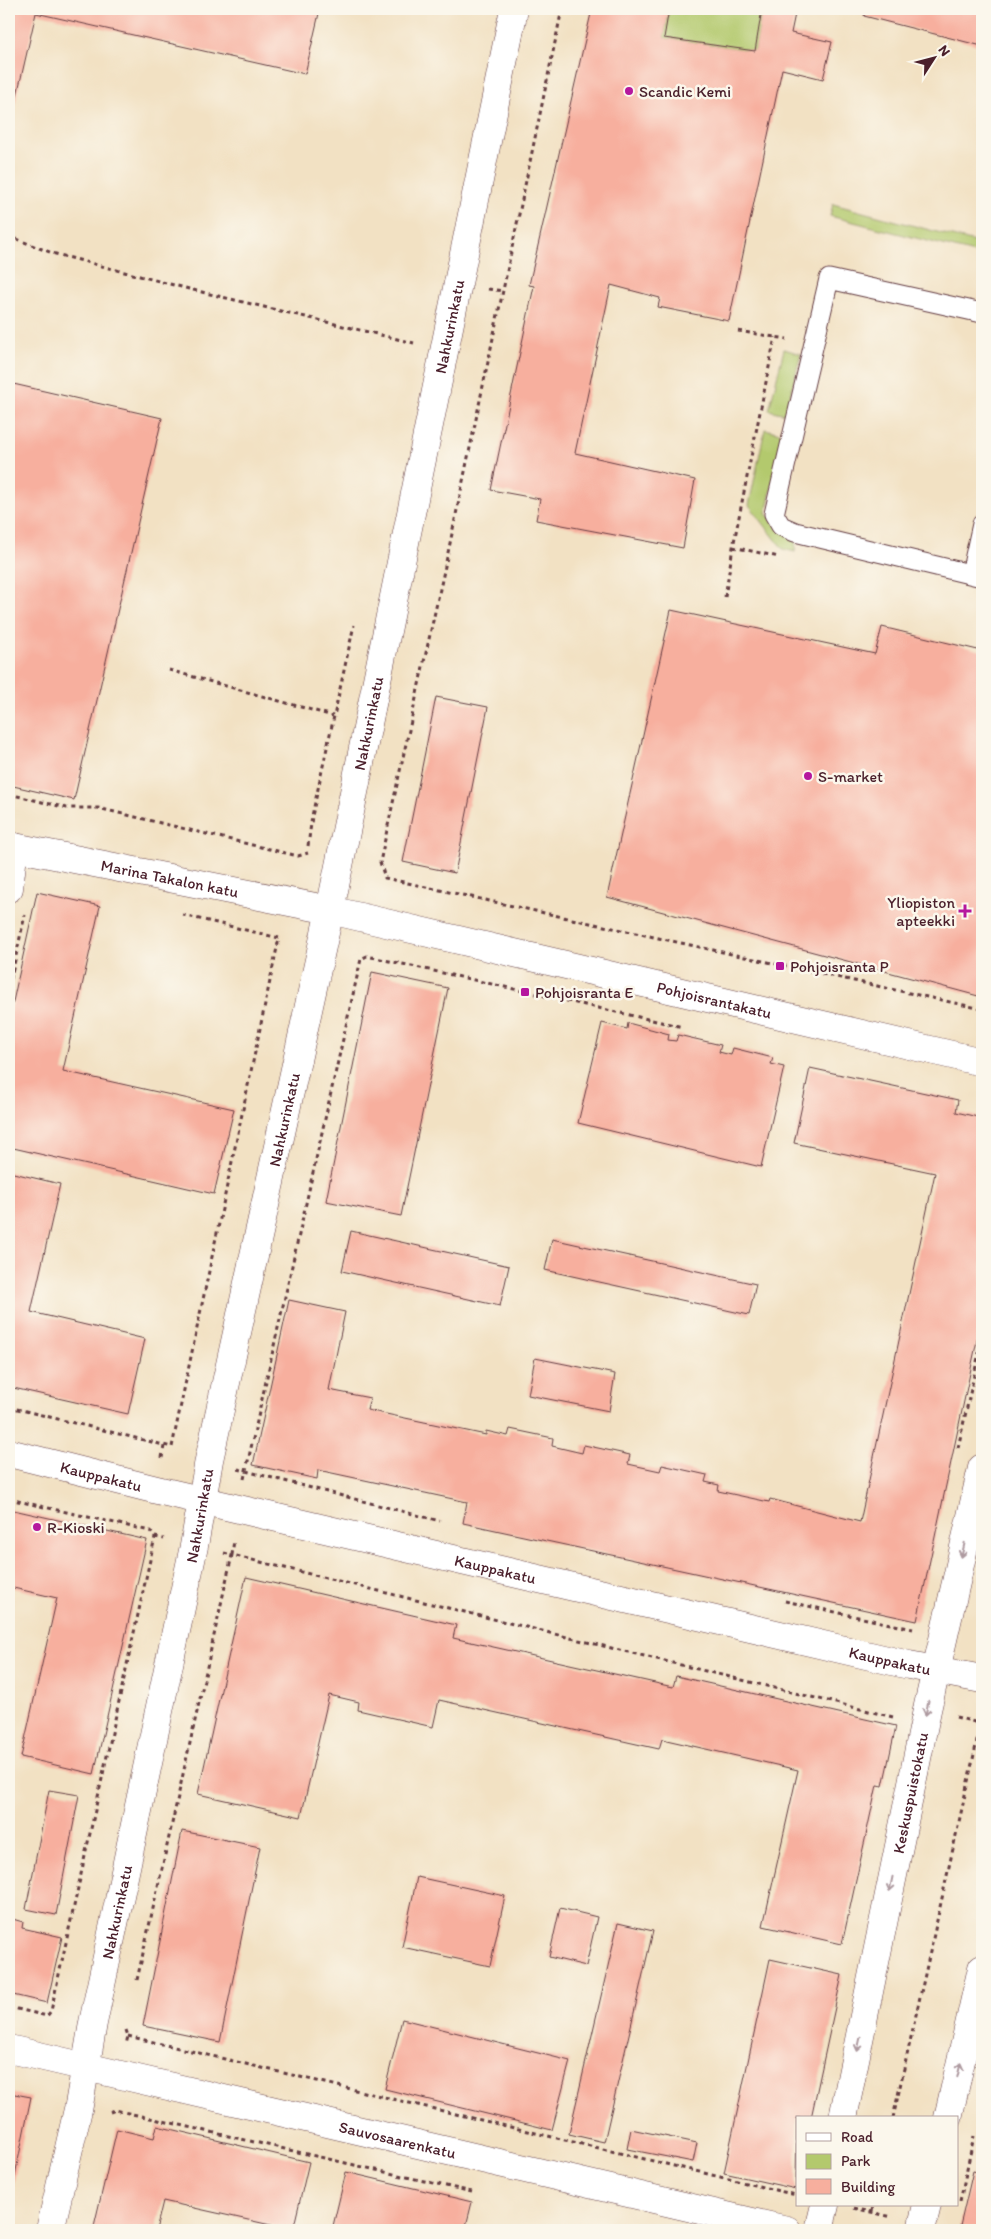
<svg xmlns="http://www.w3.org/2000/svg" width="991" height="2239" font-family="Itim,sans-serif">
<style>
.green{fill:#b3c96d;stroke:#7e744c}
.building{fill:#f7af9e}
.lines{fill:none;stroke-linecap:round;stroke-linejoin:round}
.lane-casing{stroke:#633c42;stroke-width:21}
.street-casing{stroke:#633c42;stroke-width:29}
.path{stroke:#633c42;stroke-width:3;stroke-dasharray:4 4;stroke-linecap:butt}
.lane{stroke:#fff;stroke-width:19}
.street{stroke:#fff;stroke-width:28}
.oneway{stroke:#ae9aa0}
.poi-dot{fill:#b5179e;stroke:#fbf7ec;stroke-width:2}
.labels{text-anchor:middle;stroke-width:5;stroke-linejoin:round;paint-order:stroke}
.poi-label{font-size:16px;fill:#4a1f2b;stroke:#fbf7ec;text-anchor:start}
.street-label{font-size:16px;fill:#4a1f2b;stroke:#fbf7ec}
</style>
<rect width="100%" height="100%" fill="#fbf7ec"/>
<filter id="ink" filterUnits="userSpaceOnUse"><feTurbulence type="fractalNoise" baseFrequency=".02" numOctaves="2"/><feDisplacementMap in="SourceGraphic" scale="10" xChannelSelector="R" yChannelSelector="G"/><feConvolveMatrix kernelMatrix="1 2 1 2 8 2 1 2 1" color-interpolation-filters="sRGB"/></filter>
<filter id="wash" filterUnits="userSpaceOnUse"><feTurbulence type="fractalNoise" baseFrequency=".0096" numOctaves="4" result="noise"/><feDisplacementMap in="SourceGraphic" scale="20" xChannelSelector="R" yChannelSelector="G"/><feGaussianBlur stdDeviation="1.12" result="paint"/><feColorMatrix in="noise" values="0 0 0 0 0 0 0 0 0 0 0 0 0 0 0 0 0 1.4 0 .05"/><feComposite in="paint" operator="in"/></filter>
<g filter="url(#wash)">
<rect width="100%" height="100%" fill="#f2e1c3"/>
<path class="green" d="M669,9H762L755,51L664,38Z
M833,204L982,244V255L830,216Z
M784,349L801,354L785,414L769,410Z
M765,429L780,433L782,439L766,514L796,539L795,552L783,549L749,505Z"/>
<g id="blocks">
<path class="building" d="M9,9H320L305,74L36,13L12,117H9Z
M592,9H669L664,38L755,51L762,9H796L791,33L832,42L823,79L782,69L729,321L658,307L660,298L611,285L575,453L695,480L683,548L536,520L540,499L491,490L534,286L529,285Z
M866,9H982V46L864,16Z
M9,383L162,418L74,800L9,785Z
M671,610L875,654L882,627L982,651V997L607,897Z
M436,697L488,707L455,873L403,862Z
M37,892L100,906L63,1071L234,1109L214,1194L9,1147V1020Z
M372,972L448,988L401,1216L326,1201Z
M602,1023L627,1029L628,1023L669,1034L668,1040L676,1041L678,1035L721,1045L719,1052L731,1055L733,1048L773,1058L771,1064L784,1067L761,1167L578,1123Z
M810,1068L958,1100L956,1112L982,1118V1317L917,1621L463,1523L467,1502L318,1470L317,1479L253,1465L289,1300L345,1312L329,1390L370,1398L367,1410L486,1435V1431L508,1436L510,1429L553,1438L552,1446L582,1453L584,1445L630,1455L628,1464L660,1471L662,1465L707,1475L705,1482L719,1485L718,1491L769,1502L770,1499L860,1522L935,1173L794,1143Z
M9,1172L60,1184L31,1312L145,1339L128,1414L9,1387Z
M351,1231L509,1266L500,1306L342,1271Z
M552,1239L756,1284L749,1315L545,1270Z
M535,1358L615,1374L609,1411L528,1395Z
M9,1509L147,1540L94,1774L21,1757L57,1598L9,1587Z
M246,1577L456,1625L453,1638L673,1687L676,1676L896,1726L883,1786L877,1785L842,1944L763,1926L798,1770L662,1739L659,1749L439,1700L433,1727L358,1710L359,1702L329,1695L301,1817L198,1794Z
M49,1790L79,1795L56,1915L26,1909Z
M182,1831L260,1847L220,2042L143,2026Z
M417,1877L505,1896L490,1966L402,1947Z
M560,1908L597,1917L586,1966L549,1957Z
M9,1918L23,1922L22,1928L62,1937L47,2003L9,1994Z
M618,1923L653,1931L604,2142L569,2134Z
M770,1959L842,1975L811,2118H797L796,2189L724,2173Z
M402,2019L570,2061L552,2130L385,2089Z
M9,2093L31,2097L10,2200H9Z
M157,2126L309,2162L293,2230L163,2201L156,2230H93L117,2129L154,2138Z
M631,2129L697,2143L693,2162L627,2149Z
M973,2171L982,2173V2230L960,2226Z
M346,2172L472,2202L465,2230H332Z
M557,2224L579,2229V2230H556Z"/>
</g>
</g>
<g filter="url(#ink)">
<use href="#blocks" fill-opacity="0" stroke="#633c42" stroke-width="1"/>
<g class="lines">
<defs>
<path id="lane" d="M982,313L829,279L774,514L781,526L795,532L982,577
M971,574L982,524"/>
<g id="street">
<path id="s1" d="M9,846L330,910L982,1062"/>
<path d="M9,888L14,847"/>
<path id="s2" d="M9,1453L157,1490L909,1665L982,1679"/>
<path id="s3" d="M9,2049L787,2230"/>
<path id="s4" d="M843,2118L927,1710L982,1468"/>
<path d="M948,2118L982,1968"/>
<path id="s5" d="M50,2230L79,2105L93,2023L194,1546L209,1460L330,910L514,9"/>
<path d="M819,2230L825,2205"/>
<path d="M921,2230L927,2205"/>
</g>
</defs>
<use href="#lane" class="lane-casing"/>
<use href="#street" class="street-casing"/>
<path class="path" d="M562,9L449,548L380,862L385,878L982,1009
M9,236L52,253L189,289L414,343
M488,289L503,291
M738,331L787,339
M733,547L779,557
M725,597L733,547L775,337
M169,670L333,716
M9,794L67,808H98L298,856L308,853
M308,846L312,816L354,625
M9,987L25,915
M9,1407L172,1447L279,938L183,915
M958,1448L982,1339
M162,1458L164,1446
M238,1469L440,1521
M244,1479L361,959L367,956L683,1027
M9,1499L150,1531L155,1537L164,1539
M224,1553L232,1555L234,1540
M785,1601L913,1629
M956,1717L982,1724
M137,1980L232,1555L893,1717
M9,2007L47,2016L51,2011L155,1537
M126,2030L128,2036L126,2045
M128,2036L796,2195
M110,2112L115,2110L472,2192
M893,2118L981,1723
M960,2201L974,2136
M854,2208L892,2217
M872,2212L873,2205"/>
<use href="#lane" class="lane"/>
<use href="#street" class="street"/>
</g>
<defs><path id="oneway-shaft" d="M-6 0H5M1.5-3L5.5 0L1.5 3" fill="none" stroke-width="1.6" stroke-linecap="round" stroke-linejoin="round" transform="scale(1.25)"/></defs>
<g class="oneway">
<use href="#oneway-shaft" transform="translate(963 1550) rotate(103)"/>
<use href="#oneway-shaft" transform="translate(927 1708) rotate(102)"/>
<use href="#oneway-shaft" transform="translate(891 1884) rotate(102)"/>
<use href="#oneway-shaft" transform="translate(859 2044) rotate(102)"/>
<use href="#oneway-shaft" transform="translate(959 2070) rotate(-77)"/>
</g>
</g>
<g class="poi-dot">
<circle cx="629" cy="91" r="5"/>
<circle cx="808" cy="776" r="5"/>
<path d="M962.5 903.5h5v5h5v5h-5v5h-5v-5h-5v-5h5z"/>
<rect x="775" y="961" width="10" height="10" rx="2.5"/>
<rect x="520" y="987" width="10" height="10" rx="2.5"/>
<circle cx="37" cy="1527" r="5"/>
</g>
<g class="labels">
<g class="poi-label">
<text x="639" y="97">Scandic Kemi</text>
<text x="818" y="782">S-market</text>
<text x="955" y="908" text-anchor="end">Yliopiston<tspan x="955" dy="18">apteekki</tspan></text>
<text x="790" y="972">Pohjoisranta P</text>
<text x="535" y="998">Pohjoisranta E</text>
<text x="47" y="1533">R-Kioski</text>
</g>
<g class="street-label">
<text dy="6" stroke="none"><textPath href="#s5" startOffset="1945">Nahkurinkatu</textPath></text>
<text dy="6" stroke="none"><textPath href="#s5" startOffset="1540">Nahkurinkatu</textPath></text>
<text dy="6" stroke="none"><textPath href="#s1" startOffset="164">Marina Takalon katu</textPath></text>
<text dy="6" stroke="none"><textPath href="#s1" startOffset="722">Pohjoisrantakatu</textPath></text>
<text dy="6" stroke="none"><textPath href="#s5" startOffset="1135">Nahkurinkatu</textPath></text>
<text dy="6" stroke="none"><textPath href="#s2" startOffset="95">Kauppakatu</textPath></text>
<text dy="6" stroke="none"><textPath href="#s5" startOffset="730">Nahkurinkatu</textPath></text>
<text dy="6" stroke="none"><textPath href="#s2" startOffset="500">Kauppakatu</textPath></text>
<text dy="6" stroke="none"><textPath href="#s2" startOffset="905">Kauppakatu</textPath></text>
<text dy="6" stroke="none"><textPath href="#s4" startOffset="332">Keskuspuistokatu</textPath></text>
<text dy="6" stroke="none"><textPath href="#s5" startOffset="325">Nahkurinkatu</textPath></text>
<text dy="6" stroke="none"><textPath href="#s3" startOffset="399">Sauvosaarenkatu</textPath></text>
</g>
</g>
<rect width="991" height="2239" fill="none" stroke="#fbf7ec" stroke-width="30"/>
<rect x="796" y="2116" width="162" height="90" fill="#fbf7ec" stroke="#b4a19f"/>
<rect x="806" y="2133" width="25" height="8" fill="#ffffff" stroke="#b4a19f"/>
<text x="841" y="2142" font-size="15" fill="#4a1f2b">Road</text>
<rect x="806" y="2154" width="25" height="15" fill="#b3c96d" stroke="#b4a19f"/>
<text x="841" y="2166" font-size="15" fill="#4a1f2b">Park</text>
<rect x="806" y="2179" width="25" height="15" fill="#f7af9e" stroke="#b4a19f"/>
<text x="841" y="2192" font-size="15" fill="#4a1f2b">Building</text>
<g transform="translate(934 58) rotate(54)" stroke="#fbf7ec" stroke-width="4" paint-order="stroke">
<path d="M0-4L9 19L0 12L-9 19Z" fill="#4a1f2b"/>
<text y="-8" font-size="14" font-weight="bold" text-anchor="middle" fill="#4a1f2b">N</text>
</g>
</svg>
